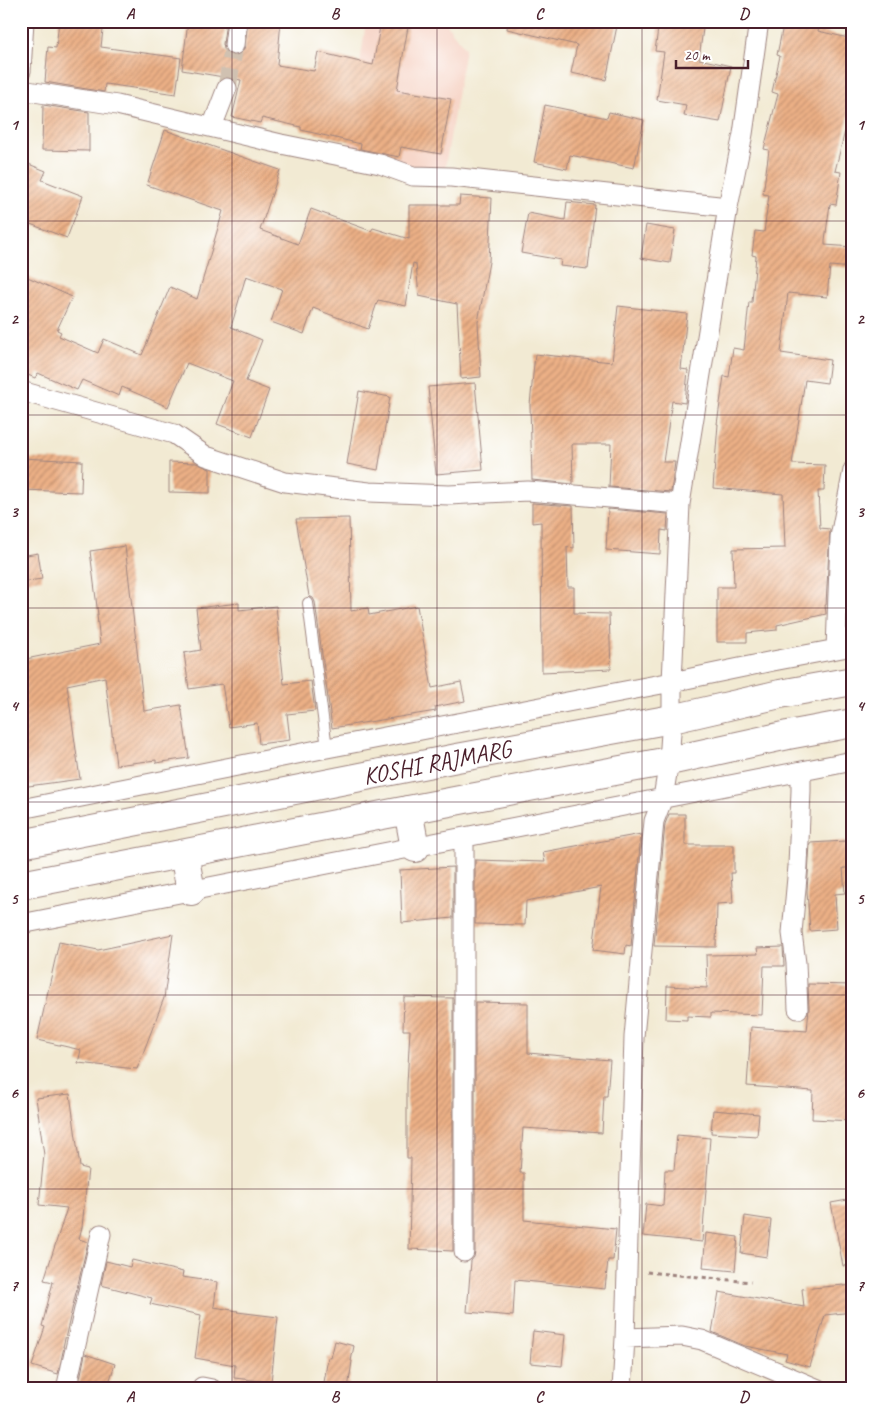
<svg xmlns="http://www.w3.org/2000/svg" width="874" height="1410" font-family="Caveat,sans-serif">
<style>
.built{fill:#f6d2c3}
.building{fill:url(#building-hatch)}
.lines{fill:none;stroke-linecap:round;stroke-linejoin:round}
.street-tunnel{stroke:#d0c1b1;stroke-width:19;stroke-dasharray:19 9;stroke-linecap:butt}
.lane-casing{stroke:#9e847f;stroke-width:12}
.street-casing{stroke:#9e847f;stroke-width:21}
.primary-casing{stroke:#9e847f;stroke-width:30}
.path{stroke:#9e847f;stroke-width:3;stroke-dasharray:4 4;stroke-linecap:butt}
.lane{stroke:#fff;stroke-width:10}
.street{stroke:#fff;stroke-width:19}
.primary{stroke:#fff;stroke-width:28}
.grid{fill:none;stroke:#4a1f2b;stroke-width:1;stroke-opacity:0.55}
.labels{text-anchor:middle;stroke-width:4.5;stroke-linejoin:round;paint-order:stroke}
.street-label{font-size:24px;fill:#4a1f2b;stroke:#fff}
.neatline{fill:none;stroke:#4a1f2b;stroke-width:2}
.grid-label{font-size:16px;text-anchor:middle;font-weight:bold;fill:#4a1f2b}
</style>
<defs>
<pattern id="building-hatch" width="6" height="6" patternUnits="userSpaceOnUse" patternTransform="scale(1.25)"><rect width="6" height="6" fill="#ecb086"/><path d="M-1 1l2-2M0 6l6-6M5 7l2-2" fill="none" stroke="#c18f6e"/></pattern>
</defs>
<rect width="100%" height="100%" fill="#fff"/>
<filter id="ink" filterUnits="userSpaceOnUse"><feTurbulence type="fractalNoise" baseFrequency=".02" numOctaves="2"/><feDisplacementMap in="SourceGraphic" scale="10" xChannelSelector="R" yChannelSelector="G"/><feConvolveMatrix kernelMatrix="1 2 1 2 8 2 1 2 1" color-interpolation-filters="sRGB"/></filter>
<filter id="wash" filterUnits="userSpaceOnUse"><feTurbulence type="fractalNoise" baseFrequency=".0096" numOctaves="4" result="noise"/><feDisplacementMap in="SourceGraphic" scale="20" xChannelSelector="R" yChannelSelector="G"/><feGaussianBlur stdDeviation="1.12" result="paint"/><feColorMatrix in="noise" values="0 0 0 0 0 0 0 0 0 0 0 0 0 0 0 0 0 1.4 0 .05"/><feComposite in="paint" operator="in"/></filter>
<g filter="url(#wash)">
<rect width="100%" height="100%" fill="#f2ead3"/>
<path class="built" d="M366,21H444L465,48L444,174L347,158Z"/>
<g id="blocks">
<path class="building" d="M59,21H104L101,47L181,58L176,94L105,84L104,92L45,82L48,47L56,48Z
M188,21H226L223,44L224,49L228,54L233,56L239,55L243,51L245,46L248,21H281L277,65L314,71L318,52L373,65L381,21H409L397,90L451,99L441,154L401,147L399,157L360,149L361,144L301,130V127L262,118L260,123L232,117L241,80L182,70Z
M508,21H618L606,80L571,73L577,45L507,29Z
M659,21H704L699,59L731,66L720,122L684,116L686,105L657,100L664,52L655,51Z
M784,21H820L818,31L853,39V112L850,111L835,171L841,172L836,205L830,204L825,240V245L853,247V268L830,266L827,297L788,293L781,353L830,360L827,383L805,380L792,464L825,465L824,491H818L820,528L830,529L826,605H825L826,614L777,625V630L747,633V642H717V587H734L733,549L785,548L783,494L713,488L718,424H717L724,376L729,377L733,348L744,350L749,302H752L756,256L752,255L755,231L764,232L769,195L763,194L769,150L764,149L778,94L772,92L780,56L777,55Z
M43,105L89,112V151L42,150Z
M545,105L607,118L609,112L644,120L634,168L570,155L567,169L534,162Z
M165,130L280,170L260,230L298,244L311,209L371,231L373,228L409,239V205H459L460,196L492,198L489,262L478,322L481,377L461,379L457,304L419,296L416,264L413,263L406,306L378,300L368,329L313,308L304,334L271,322L282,289L246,276L231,327L262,340L246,381L269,390L252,437L217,424L233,381L187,363L168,407L122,387L119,396L82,380L77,390L38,373L35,378L21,372V274L72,297L57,330L61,332L59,336L98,353L104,339L142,355L170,287L197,299L223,211L147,185Z
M21,161L46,171L42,180L83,196L67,238L25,222L21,229Z
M567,202L595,205L588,269L560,266L561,260L521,253L528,213L565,220Z
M646,225L675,230L670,263L641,258Z
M618,306L687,314L681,369L688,370L685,403L672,401L663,462H675L671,492L609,487L611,444H572L573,484L532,480L530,405L535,354L612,362Z
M475,383L483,470L436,474L428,387Z
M359,391L390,397L378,470L347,464Z
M21,458L82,461L81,492L21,490Z
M169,462L196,463L210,469V493L169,492Z
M532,503L573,506L574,548L567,547L568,587H574V613L609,614L611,669L542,672L541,522L532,523Z
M608,509L668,514L667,531L661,530L660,554L606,550Z
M349,518L351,611L368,608L369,615L417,606L432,688L461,682L465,701L435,707L436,711L332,728L315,602L313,598L309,596L296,519Z
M853,531V607H849L851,538Z
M125,546L144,711L181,705L189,758L156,763V760L116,765L105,677L67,685L80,779L21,787V660L100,644L97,615H98L90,551Z
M38,553L42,579L21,582V556Z
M239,603V610L276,606L284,684L311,681L315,711L287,714L290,740L259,744L257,723L229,727L222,684L189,689L184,653L201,650L196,608Z
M669,814H685V845H734V873H731L733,903L717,904L716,947L654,946L665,824Z
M641,834L631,946L626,945L625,954L593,950L601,887L526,901L525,925L475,924V860L545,862L543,852Z
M846,841L848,868H843L845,893L835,894L837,929L810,931L807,891L810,843Z
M453,867V918L402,923L400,870Z
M173,934L164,998L137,1069L78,1063L81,1050L37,1040L59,942L98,950Z
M783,947L784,966H764L762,1015L711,1013V1017L687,1016V1020L666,1019L667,986L707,988L706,955L758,954L757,948Z
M808,984L853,985V1121L812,1119L813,1091L747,1086L751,1027L807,1031L809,1009Z
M404,997L453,998V1251L409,1249L411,1158H407V1084L410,1030H403Z
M475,1002L528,1003V1053L610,1060L607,1096H604L602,1133L523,1128L520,1173H524V1220L616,1229L613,1260H608L605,1289L515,1280L513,1316L467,1312L471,1261L474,1257L475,1252Z
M70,1094L80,1167L88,1169L82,1227L79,1239L88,1242L63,1347H64L58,1374L32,1366L45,1327L42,1326L53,1282L44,1280L67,1208L39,1205L44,1155L36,1098Z
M713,1110L759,1114L757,1136L711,1133Z
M677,1135L710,1138L702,1242L643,1236L646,1204L663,1206L665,1170H674Z
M853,1199V1265L843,1266L831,1203Z
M745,1216L771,1220L767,1257L741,1253Z
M706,1233L738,1237L735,1271L703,1268Z
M132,1260L183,1272L182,1277L217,1282L214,1307L238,1311L237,1312L278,1317L271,1382L234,1378L235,1365L195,1358L201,1315L150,1304L152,1298L101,1285L106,1261L130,1267Z
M844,1285V1286L853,1285V1312L825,1315L810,1367L785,1360L787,1354L745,1346L712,1332L719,1292L804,1307L802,1289Z
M533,1331L565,1335L562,1366L530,1363Z
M335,1341L354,1346L351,1361H352L348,1389H323L328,1357L331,1358Z
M85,1354L115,1364L107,1389H78Z"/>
</g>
</g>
<g filter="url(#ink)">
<use href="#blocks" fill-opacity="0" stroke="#9e847f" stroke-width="1"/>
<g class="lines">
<path class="street-tunnel" d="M227,88L234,45"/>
<defs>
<path id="lane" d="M308,603L327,748"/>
<path id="street" d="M234,45L237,21
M21,71L24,21
M21,90L117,105L281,144L380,164L413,176L451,177L728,207
M212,127L227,88
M21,391L174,434L206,456L285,482L369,492L449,495L528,491L680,504
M836,649L840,537L853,470
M21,809L327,748L672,682L773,661L853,646
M464,838V1252
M21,924L853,761
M798,1009L796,963L792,933L798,866L801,791V771
M625,1338L682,1336L702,1340L818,1389
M66,1389L101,1234
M201,1389L202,1387L212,1389
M622,1389L625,1338L634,1037L654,821L663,798L669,761L672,719V682L680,504L728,207L743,134L759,21"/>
<g id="primary">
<path d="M408,810L415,848"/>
<path id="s1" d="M21,844L457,758L672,719L780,694L853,681"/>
<path d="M184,854L191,891"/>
<path d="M21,885L465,799L669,761L788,735L853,723"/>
</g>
</defs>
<use href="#lane" class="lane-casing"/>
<use href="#street" class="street-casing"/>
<use href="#primary" class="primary-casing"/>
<path class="path" d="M647,1272L751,1282"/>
<use href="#lane" class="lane"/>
<use href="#street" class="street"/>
<use href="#primary" class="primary"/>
</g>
</g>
<path class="grid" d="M232,21V1389M437,21V1389M642,21V1389M21,221H853M21,415H853M21,608H853M21,802H853M21,995H853M21,1189H853"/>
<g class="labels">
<g class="street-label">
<text dy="8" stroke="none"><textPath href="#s1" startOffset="424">KOSHI RAJMARG</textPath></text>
</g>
</g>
<rect width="874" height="1410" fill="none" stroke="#fff" stroke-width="55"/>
<path d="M676 60v8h72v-8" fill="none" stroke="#4a1f2b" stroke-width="2.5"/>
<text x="684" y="60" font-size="15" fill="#4a1f2b" stroke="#ffffff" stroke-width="4" paint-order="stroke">20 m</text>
<rect x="28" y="28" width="818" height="1354" class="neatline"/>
<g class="grid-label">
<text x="130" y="19">A</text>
<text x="335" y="19">B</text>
<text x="539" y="19">C</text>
<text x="744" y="19">D</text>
<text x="14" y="130">1</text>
<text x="860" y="130">1</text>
<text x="14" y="324">2</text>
<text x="860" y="324">2</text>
<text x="14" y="517">3</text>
<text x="860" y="517">3</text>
<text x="14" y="711">4</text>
<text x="860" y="711">4</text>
<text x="14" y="904">5</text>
<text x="860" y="904">5</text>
<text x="14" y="1098">6</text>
<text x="860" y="1098">6</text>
<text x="14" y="1291">7</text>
<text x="860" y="1291">7</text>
<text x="130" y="1402">A</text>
<text x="335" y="1402">B</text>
<text x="539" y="1402">C</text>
<text x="744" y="1402">D</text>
</g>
</svg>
